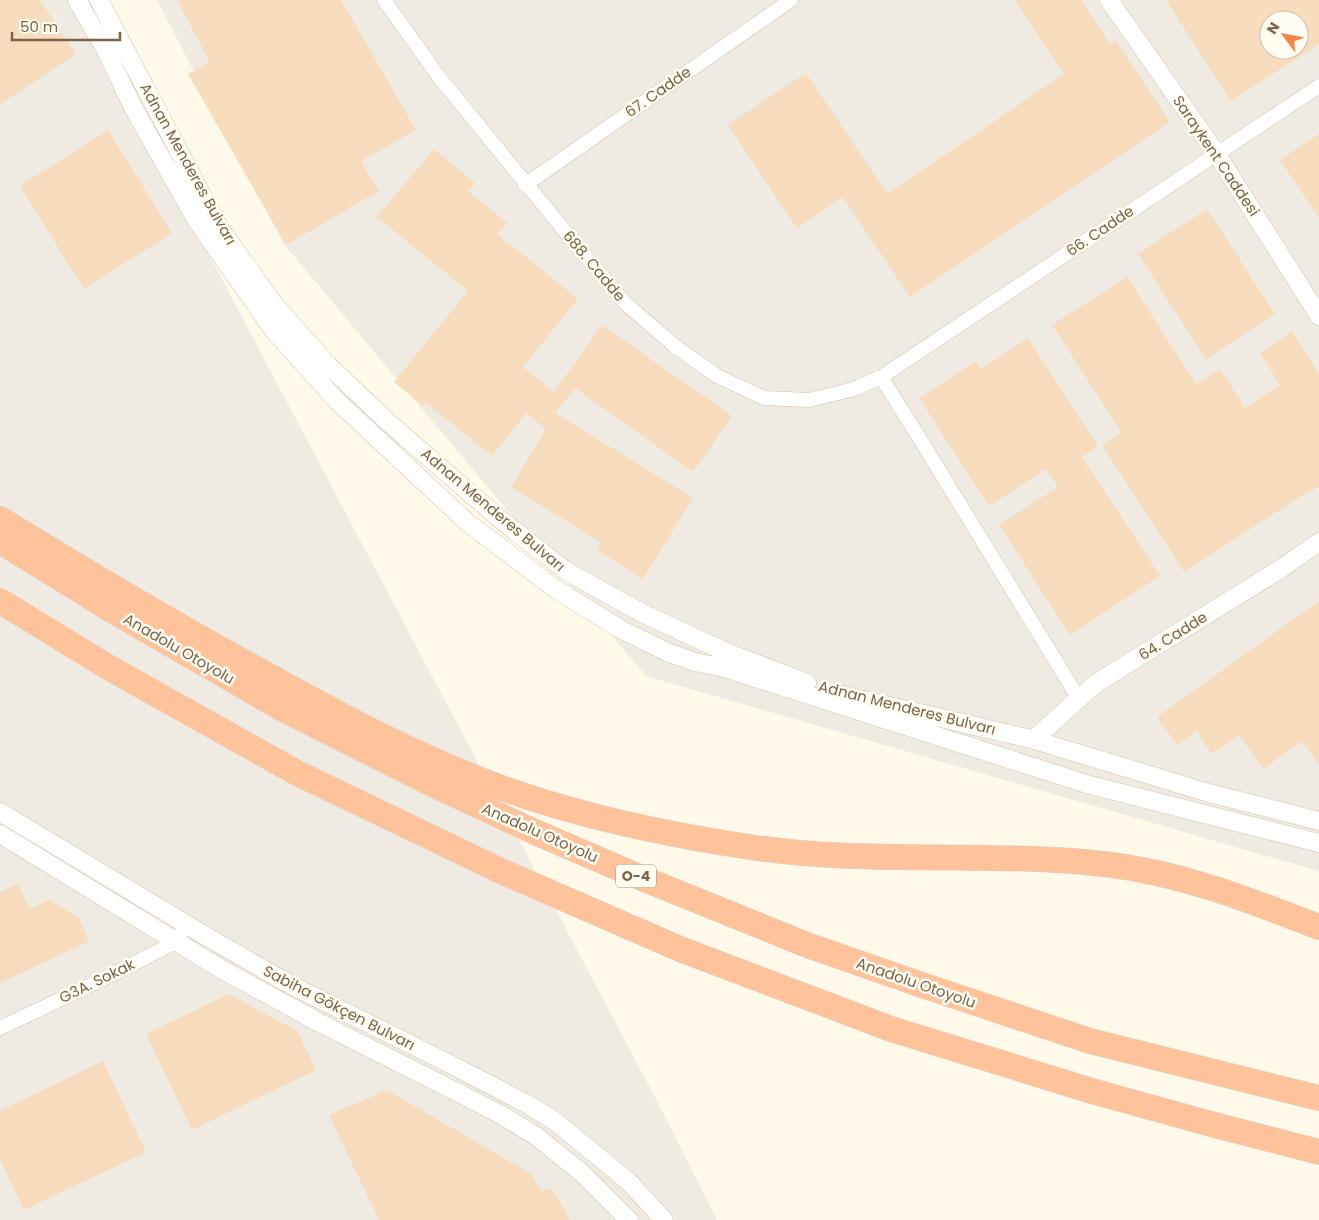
<svg xmlns="http://www.w3.org/2000/svg" width="1319" height="1220" font-family="Poppins,sans-serif">
<style>
.industrial{fill:#efeae2;fill-rule:evenodd}
.building{fill:#f7ddbd;fill-rule:evenodd}
.lines{fill:none;stroke-linecap:round;stroke-linejoin:round}
.minor-casing{stroke:#d3c3ac;stroke-width:15}
.tertiary-casing{stroke:#d3c3ac;stroke-width:19}
.motorway-casing{stroke:#ddd6d0;stroke-width:26}
.minor{stroke:#fff;stroke-width:14}
.tertiary{stroke:#fff;stroke-width:18}
.motorway{stroke:#fec39a;stroke-width:25}
.labels{text-anchor:middle;stroke-width:5;stroke-linejoin:round;paint-order:stroke}
.shield{fill:#fffcf1;stroke:#a3917b;stroke-width:1}
.shield-label{font-size:14px;font-weight:bold;fill:#7c6349}
.street-label{font-size:15px;fill:#7c6349;stroke:#fffcf1}
</style>
<rect width="100%" height="100%" fill="#fef9e9"/>
<path class="industrial" d="M0,0H74L657,1101L717,1220H0Z
M157,0H1319V871L646,676L283,243ZM1269,20H1299V50H1269Z"/>
<path class="building" d="M0,0H40L76,54L0,104Z
M177,0H341L416,130L361,161L379,191L286,245L188,74L210,62Z
M1015,0H1081L1110,44L1115,40L1170,122L910,297L843,197L797,228L728,125L806,73L887,194L1064,74Z
M1166,0H1319V44L1231,101ZM1269,20H1299V50H1269Z
M108,130L172,233L84,289L20,186Z
M1319,134V218L1280,160Z
M434,149L475,183L468,191L507,223L497,234L578,299L523,367L554,392L602,325L732,416L693,472L575,388L555,413L693,498L643,579L597,550L602,543L511,487L546,429L526,413L492,456L426,403L423,406L394,382L468,291L377,217Z
M1207,209L1275,314L1206,359L1138,254Z
M1127,277L1196,384L1220,369L1245,408L1280,385L1260,353L1292,332L1319,374V486L1305,495L1304,494L1184,572L1102,445L1122,433L1052,325Z
M1028,338L1098,446L1082,457L1160,576L1070,635L999,525L1058,487L1046,469L989,506L919,398L976,361L981,369Z
M1319,601V765L1302,741L1263,769L1239,735L1212,754L1196,731L1177,745L1157,717Z
M18,884L30,909L49,900L78,917L89,941L0,983V892Z
M229,994L297,1031L316,1070L192,1130L146,1034Z
M103,1061L146,1152L24,1210L0,1160V1111Z
M387,1090L531,1174L542,1191L552,1188L570,1220H379L329,1115Z"/>
<g class="lines">
<defs>
<path id="minor" d="M384,0L439,77L582,252L625,303L676,347L717,376L764,398L809,400L854,389L881,377L1319,86
M525,185L791,0
M881,377L920,439L1079,699
M0,1028L99,981L176,942L186,925"/>
<path id="tertiary" d="M77,0L105,49L134,109L167,168L197,221L274,331L336,400L468,523L557,590L620,629L667,652L695,662L721,667L1090,785L1319,843
M99,0L219,227L274,304L328,365L389,423L501,520L566,571L642,613L726,652L807,683
M1109,0L1216,153L1319,316
M834,693L1031,739L1209,793L1319,821
M1033,740L1095,684L1282,568L1319,542
M0,812L209,938L291,985L448,1063L527,1104L556,1122L629,1182L664,1220
M0,834L221,969L318,1022L498,1113L536,1136L583,1174L629,1220"/>
<path id="motorway" d="M0,519C86,572 173,624 262,672C342,717 423,760 510,791C588,818 669,835 750,847C867,865 986,851 1103,864C1178,872 1249,900 1319,927
M0,541L110,609L281,708L432,784L535,832L644,879L807,945L922,985L1090,1041L1319,1098
M0,601L108,667L297,773L503,872L680,949L891,1029L1092,1091L1211,1124L1319,1152"/>
</defs>
<use href="#minor" class="minor-casing"/>
<use href="#tertiary" class="tertiary-casing"/>
<use href="#motorway" class="motorway-casing"/>
<use href="#minor" class="minor"/>
<use href="#tertiary" class="tertiary"/>
<use href="#motorway" class="motorway"/>
</g>
<g class="labels">
<rect class="shield" x="616" y="864.5" width="40" height="23" rx="4"/>
<g class="shield-label">
<text x="636" y="881">O-4</text>
</g>
<g class="street-label">
<text transform="translate(658 92) rotate(-35)" y="5">67. Cadde</text>
<text transform="translate(1216 156) rotate(56)" y="5">Saraykent Caddesi</text>
<text transform="translate(188 164) rotate(61)" y="5">Adnan Menderes Bulvarı</text>
<text transform="translate(1100 231) rotate(-34)" y="5">66. Cadde</text>
<text transform="translate(594 266) rotate(50)" y="5">688. Cadde</text>
<text transform="translate(493 510) rotate(40)" y="5">Adnan Menderes Bulvarı</text>
<text transform="translate(1173 636) rotate(-32)" y="5">64. Cadde</text>
<text transform="translate(179 649) rotate(30)" y="5">Anadolu Otoyolu</text>
<text transform="translate(907 708) rotate(14)" y="5">Adnan Menderes Bulvarı</text>
<text transform="translate(540 833) rotate(24)" y="5">Anadolu Otoyolu</text>
<text transform="translate(97 981) rotate(-26)" y="5">G3A. Sokak</text>
<text transform="translate(916 983) rotate(19)" y="5">Anadolu Otoyolu</text>
<text transform="translate(339 1008) rotate(27)" y="5">Sabiha Gökçen Bulvarı</text>
</g>
</g>
<g transform="translate(1284 35) rotate(302)"><circle r="24" fill="#fffcf1" stroke="#cbbfae"/>
<path d="M0-4L9 19L0 12L-9 19Z" fill="#f38443"/>
<text y="-8" font-size="14" font-weight="bold" text-anchor="middle" fill="#7c6349">N</text>
</g>
<path d="M12 32v8h108v-8" fill="none" stroke="#7c6349" stroke-width="2.5"/>
<text x="20" y="32" font-size="15" fill="#7c6349" stroke="#fffcf1" stroke-width="4" paint-order="stroke">50 m</text>
</svg>
